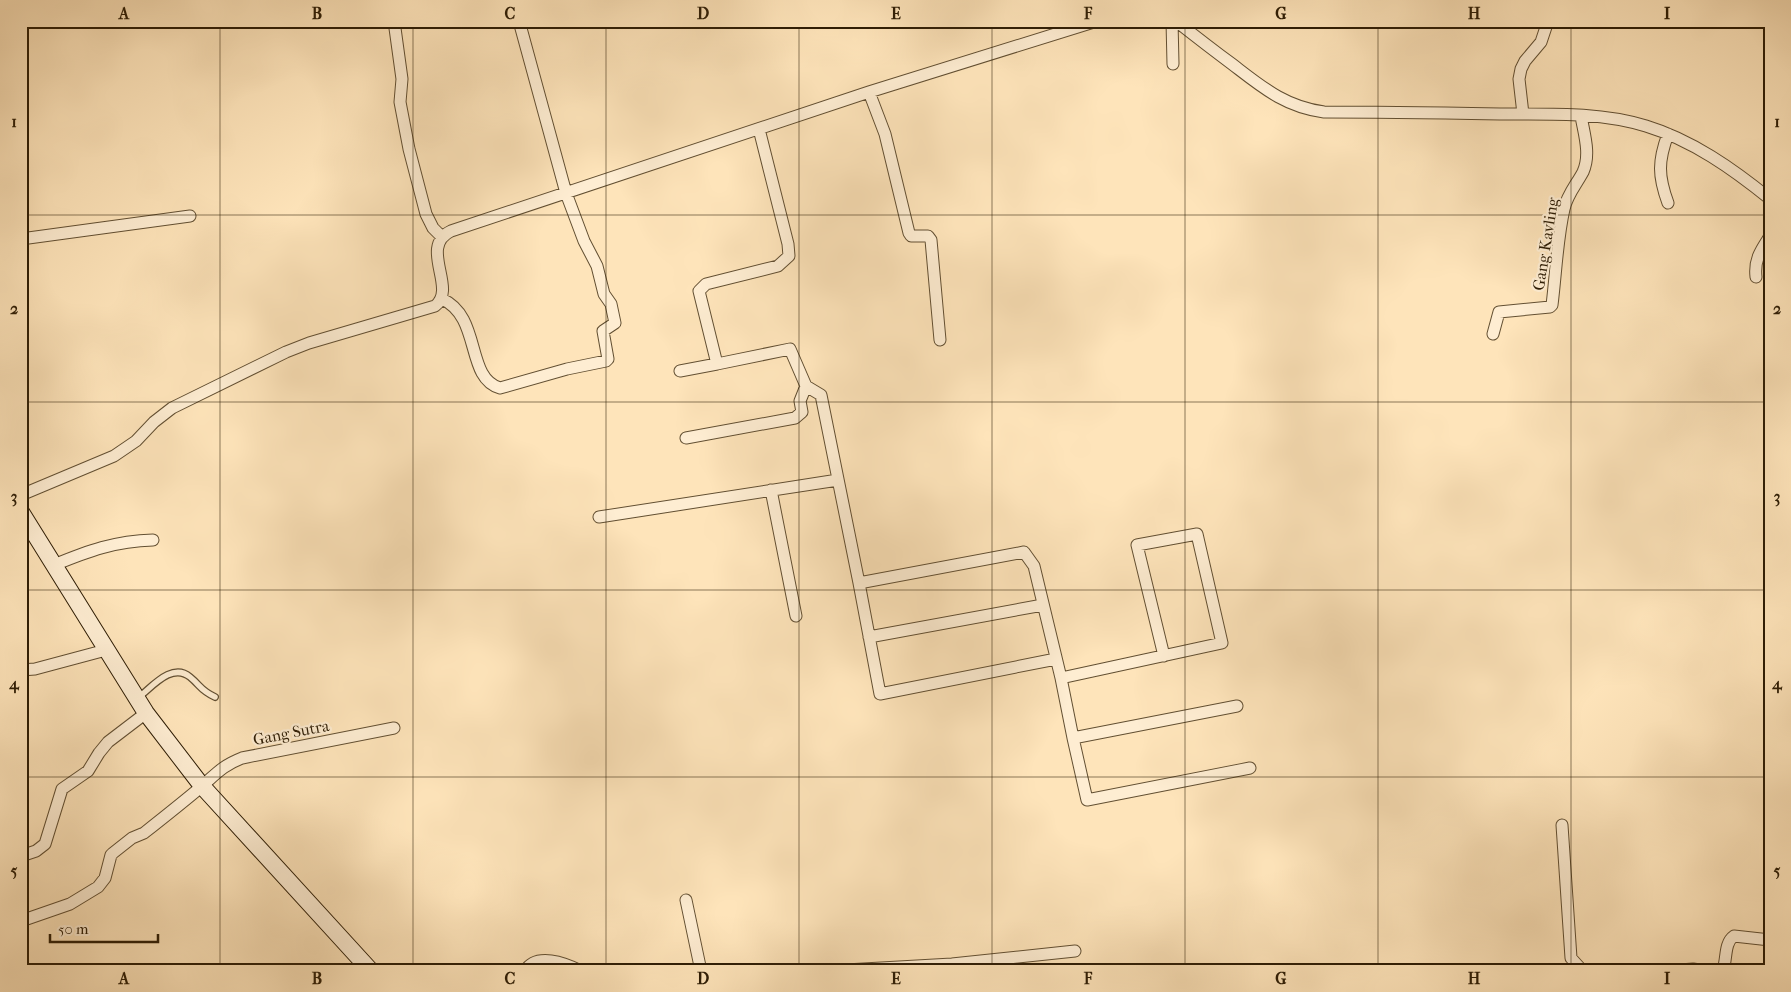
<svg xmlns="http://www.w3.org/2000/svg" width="1791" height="992" font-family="'IM FELL French Canon',serif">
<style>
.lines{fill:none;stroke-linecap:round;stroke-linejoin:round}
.service-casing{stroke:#624f32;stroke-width:8}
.minor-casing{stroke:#624f32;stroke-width:13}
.secondary-casing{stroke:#2e1d05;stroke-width:18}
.service{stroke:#feedd2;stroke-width:5.5}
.minor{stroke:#feedd2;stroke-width:11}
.secondary{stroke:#feedd2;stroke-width:16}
.grid{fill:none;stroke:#2e1d05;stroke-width:1;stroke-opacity:0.55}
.labels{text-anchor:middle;stroke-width:4.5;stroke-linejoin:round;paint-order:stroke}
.street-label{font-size:16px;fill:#2e1d05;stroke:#feedd2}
.neatline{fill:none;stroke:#2e1d05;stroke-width:2}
.grid-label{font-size:16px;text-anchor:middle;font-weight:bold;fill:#2e1d05}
</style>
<rect width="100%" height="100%" fill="#fee4ba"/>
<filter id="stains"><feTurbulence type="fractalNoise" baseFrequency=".004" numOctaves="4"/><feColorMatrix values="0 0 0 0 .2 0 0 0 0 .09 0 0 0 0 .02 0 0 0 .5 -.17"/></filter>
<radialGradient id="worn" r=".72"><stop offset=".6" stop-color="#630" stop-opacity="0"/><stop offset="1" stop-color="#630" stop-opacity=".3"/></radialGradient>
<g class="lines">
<defs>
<path id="service" d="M139,697C152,687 172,662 190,677C201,686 200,690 215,697"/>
<path id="minor" d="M394,21L402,79L400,102L409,149L426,214L433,228L442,237
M1172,21L1173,64
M1176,21C1195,36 1213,50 1232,64C1262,87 1285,107 1324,112C1384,112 1443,113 1503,114C1550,114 1601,112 1646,126C1692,140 1733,169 1770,199
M869,92L885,134L909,233L911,236H928L931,240L940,340
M1523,114L1519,79L1521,69L1525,61L1541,42L1548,21
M759,129L788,244L789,256L778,266L706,284L699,291L717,364L790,349L806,386L821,395L859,583L1024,552L1034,566L1061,678L1222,643L1197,534L1137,545L1164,656
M1668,134C1658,161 1658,176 1668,203
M21,239L190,216
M1756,277C1754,259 1761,250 1770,236
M442,299C482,317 465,378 500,388L567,369L606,361L608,359L603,331L615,323L611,304L604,294L597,266L584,241L566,193L519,21
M1493,334L1499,312L1550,307L1552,305C1556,273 1557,240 1564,209C1567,195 1576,185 1583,172C1591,154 1584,134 1581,116
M680,371L717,364
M686,438L795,418L802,412L800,401L806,386
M771,490L796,616
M21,495L114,456L136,441L154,422L172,408L286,352L309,343L435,306C458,288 418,247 451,231L869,92L1097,21
M599,517L838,480
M54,565C88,551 115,541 153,540
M859,583L880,694L1056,659
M869,637L1043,605
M21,670L35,669L106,650
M1061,678L1073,738L1237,706
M1073,738L1087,800L1250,768
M1562,825L1571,958L1581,969L1594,971
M21,856L36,851L45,844L62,789L88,771L99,753L108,742L146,713
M21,897V900
M686,900L701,971
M21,921L70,904L98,887L105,878L111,855L113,853L132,838L144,833C163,818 182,803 201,787C217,773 222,766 242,758L394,728
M525,971C536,952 565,963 581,971
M828,971L952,964L1075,951
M1667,971L1693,969L1706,971
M1721,971L1723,970C1727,959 1724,943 1734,936L1770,940"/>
<path id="secondary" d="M21,512L146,713L202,786L371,971"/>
</defs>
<use href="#service" class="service-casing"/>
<use href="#minor" class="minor-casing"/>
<use href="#secondary" class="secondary-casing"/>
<use href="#service" class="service"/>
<use href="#minor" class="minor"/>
<use href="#secondary" class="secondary"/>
</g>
<path class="grid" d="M220,21V971M413,21V971M606,21V971M799,21V971M992,21V971M1185,21V971M1378,21V971M1571,21V971M21,215H1770M21,402H1770M21,590H1770M21,777H1770"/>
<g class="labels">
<g class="street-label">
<text transform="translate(1545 244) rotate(-81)" y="6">Gang Kavling</text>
<text transform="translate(291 732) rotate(-11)" y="6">Gang Sutra</text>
</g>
</g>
<rect width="1791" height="992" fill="none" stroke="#fee4ba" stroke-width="55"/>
<path d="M50 934v8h108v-8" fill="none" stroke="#2e1d05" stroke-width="2.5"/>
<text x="58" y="934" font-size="15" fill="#2e1d05" stroke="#feedd2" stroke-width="4" paint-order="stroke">50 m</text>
<rect x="28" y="28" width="1736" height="936" class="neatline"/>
<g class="grid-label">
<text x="124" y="19">A</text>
<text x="317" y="19">B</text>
<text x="510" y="19">C</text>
<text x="703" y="19">D</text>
<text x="896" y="19">E</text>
<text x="1088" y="19">F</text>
<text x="1281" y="19">G</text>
<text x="1474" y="19">H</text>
<text x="1667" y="19">I</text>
<text x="14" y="127">1</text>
<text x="1777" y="127">1</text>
<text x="14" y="314">2</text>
<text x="1777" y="314">2</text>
<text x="14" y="502">3</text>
<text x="1777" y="502">3</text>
<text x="14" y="689">4</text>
<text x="1777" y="689">4</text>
<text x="14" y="876">5</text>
<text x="1777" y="876">5</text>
<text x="124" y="984">A</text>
<text x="317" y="984">B</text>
<text x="510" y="984">C</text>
<text x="703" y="984">D</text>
<text x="896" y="984">E</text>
<text x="1088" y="984">F</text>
<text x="1281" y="984">G</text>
<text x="1474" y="984">H</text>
<text x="1667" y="984">I</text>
</g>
<rect width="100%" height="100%" filter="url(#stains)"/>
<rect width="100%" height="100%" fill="url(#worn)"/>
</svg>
